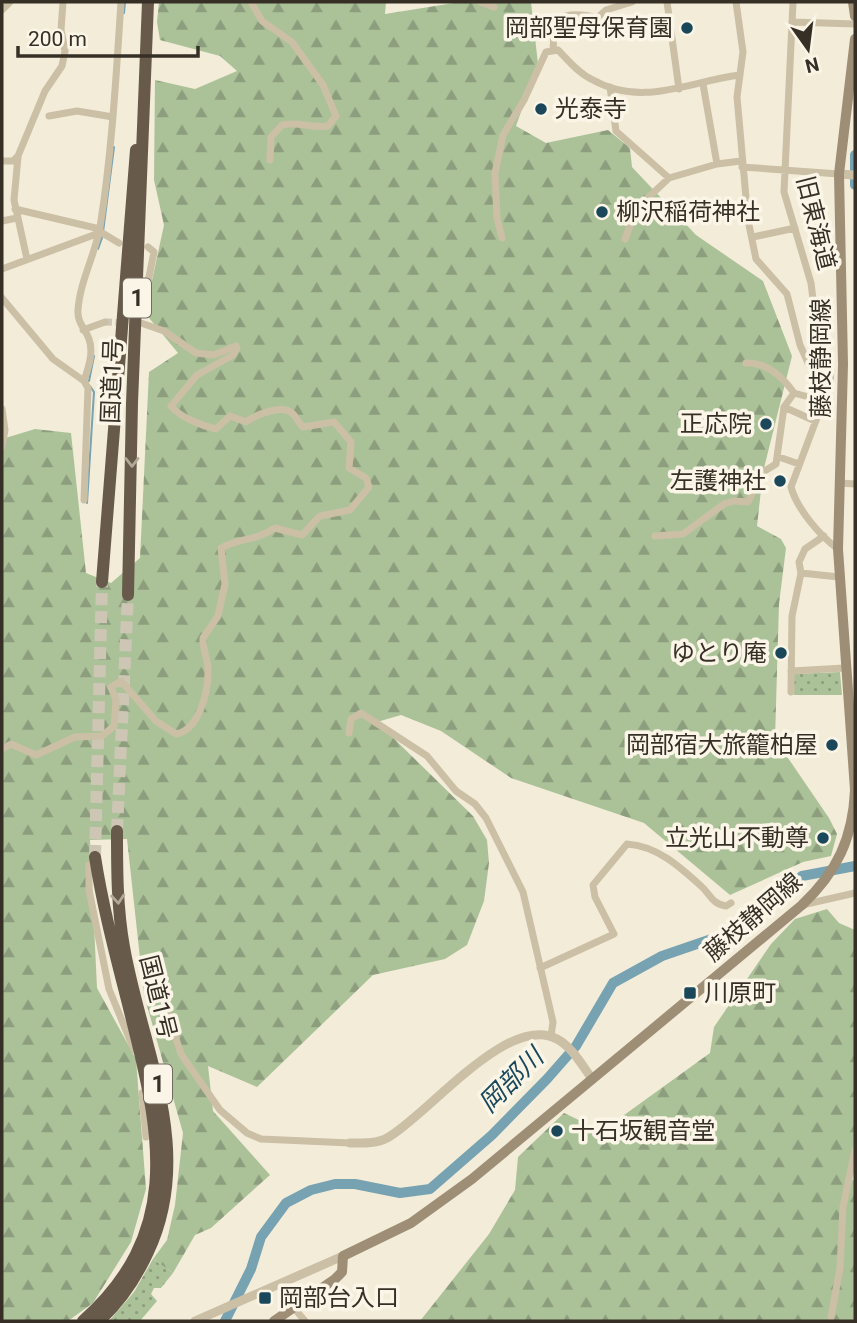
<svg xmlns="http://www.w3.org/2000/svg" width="857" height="1323" font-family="Roboto,'Noto Sans JP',sans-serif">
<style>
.grass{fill:url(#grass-dots)}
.forest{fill:url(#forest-firs)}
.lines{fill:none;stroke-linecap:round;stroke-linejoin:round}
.stream{stroke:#77a2b1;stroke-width:2}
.river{stroke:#77a2b1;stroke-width:10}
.minor-tunnel{stroke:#cdc6b5;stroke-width:7;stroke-dasharray:7 3.5;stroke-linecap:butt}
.trunk-tunnel{stroke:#cdc6b5;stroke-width:12;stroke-dasharray:12 6;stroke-linecap:butt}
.minor{stroke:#cbbfa5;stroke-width:7}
.tertiary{stroke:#cbbfa5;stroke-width:9}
.secondary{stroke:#9f8e76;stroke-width:10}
.trunk{stroke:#685a4a;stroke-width:12}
.oneway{stroke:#b1a898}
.poi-dot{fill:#1a485a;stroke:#faf5e6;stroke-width:2.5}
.labels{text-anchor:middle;stroke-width:7;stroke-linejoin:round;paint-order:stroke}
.shield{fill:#faf5e6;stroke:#716a60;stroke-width:2}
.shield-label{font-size:23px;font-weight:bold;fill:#362f26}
.poi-label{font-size:24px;fill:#362f26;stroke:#faf5e6;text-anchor:end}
.street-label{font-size:24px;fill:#362f26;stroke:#faf5e6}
.water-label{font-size:26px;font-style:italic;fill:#1a485a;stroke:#faf5e6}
</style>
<defs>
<pattern id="grass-dots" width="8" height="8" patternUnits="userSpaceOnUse" patternTransform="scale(1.75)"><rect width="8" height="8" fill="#abc299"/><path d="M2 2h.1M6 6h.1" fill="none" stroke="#8c9e7d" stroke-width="1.8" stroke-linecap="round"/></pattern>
<pattern id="forest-firs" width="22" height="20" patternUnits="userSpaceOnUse" patternTransform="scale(1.75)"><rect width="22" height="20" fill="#abc299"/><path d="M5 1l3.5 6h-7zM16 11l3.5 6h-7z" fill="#8c9e7d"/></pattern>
</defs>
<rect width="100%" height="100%" fill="#f3ecd9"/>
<path class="grass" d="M840,672L842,695H794L793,674Z
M153,1259L173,1273L161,1288H154L151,1294L157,1301L140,1321H109L134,1292Z"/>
<path class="forest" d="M159,2H386L385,14L454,3L531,2L538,64L516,126L546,143L608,130L630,148L632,167L696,235L763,281L792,356L763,472L757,526L781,539L786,548L779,604L775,739L829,818L837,834L831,856L803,862L730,895L644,823L511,778L441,731L401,715L377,722L473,816L487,840L489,863L484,901L467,945L445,959L373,975L257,1087L208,1066L213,1111L270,1175L211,1228L195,1235L173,1273L153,1259L167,1240L175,1205L183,1133L144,995L127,839L90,840L97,988L136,1059L146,1189L131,1242L93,1303L68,1321H2V439L35,429L71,433L86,573L111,583L140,558L149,372L178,353L145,313L164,225L154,180L155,80L195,89L237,71L220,56L160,40L157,22Z
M827,909L839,923L855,930V1159L850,1179L855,1181V1321H420L489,1234L515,1190L518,1157L564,1113L602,1131L710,1053L714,1027L771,944L795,919Z"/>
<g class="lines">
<path class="stream" d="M124,13L125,2
M103,232L114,147
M98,249L102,238
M89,381L94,356
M87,503L94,392L90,386"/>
<path class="river" d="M855,155V185
M225,1321L251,1269L261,1237L286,1203L311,1190L335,1184H355L400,1193L430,1189L492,1135L547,1079L576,1046L613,983L662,956L729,933L802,876L855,866"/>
<path class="minor-tunnel" d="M105,322L126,323"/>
<path class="trunk-tunnel" d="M117,831L128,595
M95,857L102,582"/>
<path class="minor" d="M251,2L262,21L292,42L323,85L336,116L328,126C313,129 299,121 282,125L271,137L270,160
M480,2L494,7
M667,2L679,89
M736,2L743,52L737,97L748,220L756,259L787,294L800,345L809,365L821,364
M793,2L784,192L811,283L821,364L831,370L830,383L791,487C797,509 820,536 838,549
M2,10L10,2
M792,22L855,24
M553,49L555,20C568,13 583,14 597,18L606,10L632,2
M703,84L717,164
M610,87L616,131L669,178L717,164L741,161
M49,116L77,111L113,117
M18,157L14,200L27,259
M2,161H13L18,156L45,91L62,66L65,51L61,30L63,2
M742,167L839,174
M15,209L100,229
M2,221L17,218
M99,231L119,243
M753,237L795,228
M502,238L497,218L495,173L503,135L524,100L546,52L558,50C568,60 578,73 591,79C642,108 687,82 739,75
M625,239L637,208L669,178
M2,269L99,233
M148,282L154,252L148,247
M2,298L53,359L84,381L88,388L84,500
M83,330L105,322
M84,381C88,368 94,353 89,339C85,328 77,323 78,310C80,281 95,255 100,227C112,152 116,77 121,2
M794,393L823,401
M784,407L815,421
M2,409L5,430L2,447
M779,457L799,464
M840,483L855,484
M655,536L683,534L724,504L734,501L748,502L763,472L776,464L784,407L794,393C783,377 766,362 746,363
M801,573L839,577
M791,671L845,668
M791,692L792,616L801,573L799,562L805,549L824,536
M349,733L351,719L361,713L427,756L456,791L475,804L486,818L523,892L553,1022L551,1036
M2,749L11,744L36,755L75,737L102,736L114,726L116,700L111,687L121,681L156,721L176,734C199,730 208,693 208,672C209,660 202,650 203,638L218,616L225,584L221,548C241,537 253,542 275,528L302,535L320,516L350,510L369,487L366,478L349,468L351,442L334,422L303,427C298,423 297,417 292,413C282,404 255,415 246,422L230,416L216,429C203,426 179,417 171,406L197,375L233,355L237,348L236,346L214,355L196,353L164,331L141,323
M89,865V890L109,989L134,1050
M802,905L855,893
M540,968L614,934L595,897L593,885L627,844C657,846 679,866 701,886C711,895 712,904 726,906L731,903
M145,979L158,983L181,1054L220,1110L247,1133L261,1139L350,1143
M142,1093L146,1137
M294,1308L305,1321
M831,1317L840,1268L843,1207L855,1150"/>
<path class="tertiary" d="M839,174L855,175
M350,1143C362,1143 376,1144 387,1138C426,1117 508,1012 557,1039C572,1047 582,1065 592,1079
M195,1321L343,1256"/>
<path class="secondary" d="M853,2L855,16
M274,1321L335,1279L342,1272L343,1256L411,1223L472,1179L802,905C837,872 853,838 855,790L838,549L843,364L839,174L855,39"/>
<path class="trunk" d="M102,582L136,150
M128,595L132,403L148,2
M83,1321C180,1235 162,1140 134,1028C120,971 104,915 95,857
M99,1321C120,1302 136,1278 148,1252C196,1150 142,1050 124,947C117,908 117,870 117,831"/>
</g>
<defs><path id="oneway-chevron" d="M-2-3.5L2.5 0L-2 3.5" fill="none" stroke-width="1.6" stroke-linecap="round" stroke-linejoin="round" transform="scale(1.75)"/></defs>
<g class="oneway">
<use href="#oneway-chevron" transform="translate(132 462) rotate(90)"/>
<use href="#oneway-chevron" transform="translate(118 899) rotate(85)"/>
</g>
<g class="poi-dot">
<circle cx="687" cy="28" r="7"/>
<circle cx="541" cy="109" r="7"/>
<circle cx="602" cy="212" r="7"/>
<circle cx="766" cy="424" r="7"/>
<circle cx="780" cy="481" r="7"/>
<circle cx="781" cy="653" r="7"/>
<circle cx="832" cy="745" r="7"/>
<circle cx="823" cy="838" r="7"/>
<rect x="683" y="986" width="14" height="14" rx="3.5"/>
<circle cx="557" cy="1131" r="7"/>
<rect x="258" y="1291" width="14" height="14" rx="3.5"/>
</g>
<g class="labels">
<g class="shield">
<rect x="123" y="278.5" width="28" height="39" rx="5"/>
<rect x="144" y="1064.5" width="28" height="39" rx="5"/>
</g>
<g class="shield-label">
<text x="137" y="306">1</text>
<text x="158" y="1092">1</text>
</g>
<g class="poi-label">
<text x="673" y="36">岡部聖母保育園</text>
<text x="555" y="117" text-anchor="start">光泰寺</text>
<text x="616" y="220" text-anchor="start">柳沢稲荷神社</text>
<text x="752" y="432">正応院</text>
<text x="766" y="489">左護神社</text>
<text x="767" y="661">ゆとり庵</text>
<text x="818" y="753">岡部宿大旅籠柏屋</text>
<text x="809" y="846">立光山不動尊</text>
<text x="704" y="1001" text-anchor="start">川原町</text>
<text x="571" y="1139" text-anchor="start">十石坂観音堂</text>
<text x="279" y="1306" text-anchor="start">岡部台入口</text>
</g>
<g class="street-label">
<text transform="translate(816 223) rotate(76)" y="8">旧東海道</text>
<text transform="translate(821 358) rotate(-90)" y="8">藤枝静岡線</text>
<text transform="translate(112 381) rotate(-88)" y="8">国道1号</text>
<text transform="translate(753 917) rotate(-41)" y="8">藤枝静岡線</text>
<text transform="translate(158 997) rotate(76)" y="8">国道1号</text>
</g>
<g class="water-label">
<text transform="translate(511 1080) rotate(-45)" y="9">岡部川</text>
</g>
</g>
<rect width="857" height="1323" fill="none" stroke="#362f26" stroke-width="7"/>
<g transform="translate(808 49) rotate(166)" stroke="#faf5e6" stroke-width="5" paint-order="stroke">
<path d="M0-5L12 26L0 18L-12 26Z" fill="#362f26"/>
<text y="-10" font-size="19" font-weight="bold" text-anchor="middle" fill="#362f26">N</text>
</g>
<path d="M18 46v10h180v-10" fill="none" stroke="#362f26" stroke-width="3.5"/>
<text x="28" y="46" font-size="21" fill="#362f26" stroke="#faf5e6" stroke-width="5" paint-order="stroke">200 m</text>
</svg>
